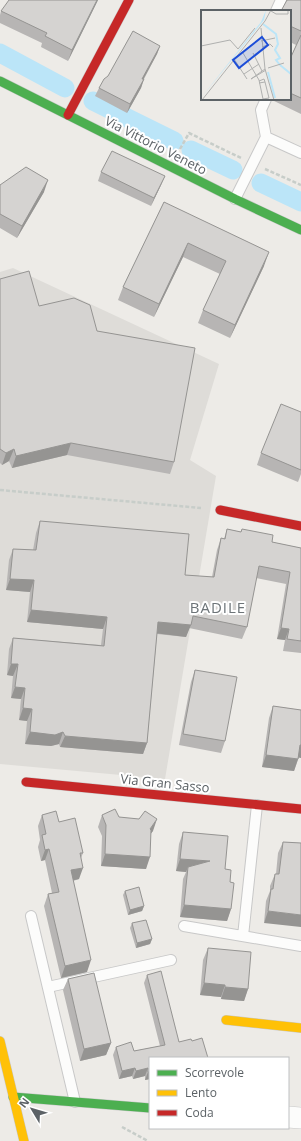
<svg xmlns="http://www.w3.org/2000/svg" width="301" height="1141" font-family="'Open Sans',sans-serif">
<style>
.industrial{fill:#dedcd8}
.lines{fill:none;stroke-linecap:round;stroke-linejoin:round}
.canal{stroke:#bbe5f8;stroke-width:19}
.lane-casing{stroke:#c8c8c8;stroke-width:12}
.street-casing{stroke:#c8c8c8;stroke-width:22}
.fast-casing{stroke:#c9c9c9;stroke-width:10}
.slow-casing{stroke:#c9c9c9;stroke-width:10}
.jam-casing{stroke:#c9c9c9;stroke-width:10}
.path{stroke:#c7cdc9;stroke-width:2.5;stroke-dasharray:4 2;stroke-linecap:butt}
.lane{stroke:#fcfcfb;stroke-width:10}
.street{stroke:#fcfcfb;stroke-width:21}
.fast{stroke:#4caf50;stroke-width:9}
.slow{stroke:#ffc107;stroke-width:9}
.jam{stroke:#c62828;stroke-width:9}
.wall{fill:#b7b5b4}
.shaded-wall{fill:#959492}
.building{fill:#d5d3d1;stroke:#959492}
.labels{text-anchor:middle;stroke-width:4;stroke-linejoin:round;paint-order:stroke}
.street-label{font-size:13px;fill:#5c6266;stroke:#fff}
.quarter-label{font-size:15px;letter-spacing:1px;fill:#6d7478;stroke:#fff}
.inset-river{fill:none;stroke:#bbe5f8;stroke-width:2}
.inset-road{fill:none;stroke:#afb0af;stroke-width:1}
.view{fill:#1d4ed8;fill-opacity:0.15;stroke:#1d4ed8;stroke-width:2}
.inset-edge{fill:none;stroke:#5c6266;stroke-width:2}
</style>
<rect width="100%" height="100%" fill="#edebe7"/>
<path class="industrial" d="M13,268L219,364L190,460L216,476L165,779L0,764V272Z"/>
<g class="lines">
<path class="canal" d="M0,53L65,88
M93,101L174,141
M191,150L233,170
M261,183L301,202"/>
<defs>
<path id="lane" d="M276,11L281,0
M266,137L301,153
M235,199L266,137L261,110L266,99
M31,916L75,1102
M184,926L301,946
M243,936L257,805
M48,987L171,960"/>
<path id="street" d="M288,1117L301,1118"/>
<path id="fast" d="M0,81L235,199L301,230
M13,1097L150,1108"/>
<path id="slow" d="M226,1020L301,1028
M0,1041L24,1141"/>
<path id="jam" d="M68,115L129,0
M220,510L301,526
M26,782L301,809"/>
</defs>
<use href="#lane" class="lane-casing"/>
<use href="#street" class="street-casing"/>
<use href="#fast" class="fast-casing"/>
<use href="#slow" class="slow-casing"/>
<use href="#jam" class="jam-casing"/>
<path class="path" d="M180,149L189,133L241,158
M265,169L301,185
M0,490L201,508
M122,1127L148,1141"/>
<use href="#lane" class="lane"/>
<use href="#street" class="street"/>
<use href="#fast" class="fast"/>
<use href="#slow" class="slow"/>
<use href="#jam" class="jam"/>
</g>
<path class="wall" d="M98,0L68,61L41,47L42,43L0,23V15L1,11Z
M301,0V114L272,100L273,99H290V59L296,45L290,42V11Z
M160,46L157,54L144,79L141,88L127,113L95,96L99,88Z
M101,172L165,176L161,185L151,206L98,181Z
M0,185L44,192L17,238L0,228Z
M164,202L264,266L230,338L198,323L203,310L220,274L183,257L154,317L118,300L123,287Z
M0,279L39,306L97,331L174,462L170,474L67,455L12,468L9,461L2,465L0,463Z
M301,412V474L298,482L257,465L261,453Z
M40,521L185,575L212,577L217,550L221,538L224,539L227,529L241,532L242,529L272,542L301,548V653L283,651L285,640L277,639L286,584L256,578L247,627L242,639L189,628L186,637L157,634L147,743L143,754L60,747L59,744L51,746L25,744L27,721L19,720L21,699L11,698L13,676L7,675L9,649L13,638L101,645L103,629L27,622L30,592L6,590L9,560L13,549L33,550L36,533Z
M195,670L225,741L221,753L179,745L191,682Z
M273,706L301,710V758L299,757L294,771L262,767L269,718Z
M42,815L59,822L83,853L81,858L79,879L73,881L87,972L61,978L44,906L48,894L52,893L45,860L41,861L38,847L40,840L38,826Z
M102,815L119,817L153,831L151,833L146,869L101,866L102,836L98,827Z
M183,832L225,869L230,882L231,909L227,921L180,917L183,879L186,872L176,871L179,844Z
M283,842L301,843L264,923L266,901L270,891V886L275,874H276L278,853Z
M125,891L144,906L142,911L128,915L123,895Z
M132,923L152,939L150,944L136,948L130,928Z
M208,948L248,989L244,1001L221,999V997L200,995L203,960Z
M147,975L179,1042L150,1058V1079L145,1080V1076L133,1079L132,1076L119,1079L113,1055L116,1047L134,1051L160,1046L144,983Z
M68,979L111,1043L106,1055L80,1061L63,990Z"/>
<path class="shaded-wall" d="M97,0H98L68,61L72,50Z
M160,46L157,54L139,87L142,79Z
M144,79L141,88L127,113L130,104Z
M165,176L161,185L151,206L154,198Z
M48,180L44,192L17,238L22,226Z
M188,243L183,257L154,317L159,304Z
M269,252L264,266L230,338L235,325Z
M71,443L67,455L12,468L16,456Z
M14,449L9,461L2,465L6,453Z
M10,579L34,580L30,592L6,590Z
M31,610L107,617L103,629L27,622Z
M158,622L191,625L186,637L154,633Z
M281,628L289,629L285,640L277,639Z
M11,664H18L13,676L7,675Z
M15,687L25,688L21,699L11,698Z
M23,708L32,709L27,721L19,720Z
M30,732H63L59,744L51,746L25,744Z
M65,736L147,743L143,754L60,747Z
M300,745H301V758L296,757Z
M266,755L298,759L294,771L262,767Z
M157,819L153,831L145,841L150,829Z
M49,849L45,860L41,861L45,850Z
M105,854L150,857L146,869L101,866Z
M180,859L210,861L188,867L186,872L176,871Z
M83,868L79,879L66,882L71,870Z
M184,905L231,909L227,921L180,917Z
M144,906L142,911L128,915L130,910Z
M268,911L301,915V927L264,923Z
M152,939L150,944L136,948L137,943Z
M91,960L87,972L61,978L65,966Z
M204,983L225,985L221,997L200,995Z
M225,987L248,989L244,1001L221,999Z
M111,1043L106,1055L80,1061L84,1049Z
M135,1068L132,1076L119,1079L122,1071Z
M148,1068L145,1076L133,1079L136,1071Z
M148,1072H150V1079L145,1080Z"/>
<path class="building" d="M9,0H97L72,50L45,36L47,33L1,11Z
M287,0H301V31L290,26V11H281Z
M133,31L160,46L142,79H144L130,104L99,88L104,79L108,76Z
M301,35V98L290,93V59Z
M112,151L165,176L154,198L101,172Z
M26,167L48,180L22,226L0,214V185Z
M164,202L269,252L235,325L203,310L226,261L188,243L159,304L123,287Z
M29,271L39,306L74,298L90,305L97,331L195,348L174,462L71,443L16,456L14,449L6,453L0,449V279Z
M281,404L301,412V470L261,453Z
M40,521L189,534L185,575L214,577L221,538L225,539L227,529L241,532L242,529L273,535L272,542L301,548V641L287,639L289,629L281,628L290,572L259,566L247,627L193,616L191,625L158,622L147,743L65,736L63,732L55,735L30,732L32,709L23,708L25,688L15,687L18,664H11L13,638L104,646L107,617L31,610L34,580L10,579L13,549L36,550Z
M195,670L237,677L225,741L183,734Z
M273,706L301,710V745H300L298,759L266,755Z
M115,809L119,817L139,819L145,811L157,819L150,829L151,830L150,857L105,854L106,825L102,815Z
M56,811L59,822L75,818L83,853H80L83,868L71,870L91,960L65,966L48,894L59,892L49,849L45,850L42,835L46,834L42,815Z
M183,832L228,836L225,869L231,870L230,882L234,883L231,909L184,905L188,867L210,861L180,859Z
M283,842L301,843V915L268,911L271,889H273L275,874H279Z
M139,887L144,906L130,910L125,891Z
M146,920L152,939L137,943L132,923Z
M208,948L251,952L248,989L225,987V985L204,983Z
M161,971L179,1042L191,1039L192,1041L202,1038L208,1058H150V1072H148V1068L136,1071L135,1068L122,1071L116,1047L131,1042L134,1051L165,1045L147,975Z
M94,973L111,1043L84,1049L68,979Z"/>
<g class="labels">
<g class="street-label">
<text transform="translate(156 145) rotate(27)" y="5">Via Vittorio Veneto</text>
<text transform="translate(165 783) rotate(6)" y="5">Via Gran Sasso</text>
</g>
<g class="quarter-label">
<text x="218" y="613">BADILE</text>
</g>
</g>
<g transform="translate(201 10)">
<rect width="90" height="90" fill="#edebe7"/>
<path d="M65,0L63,10L0,88L60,12Z" fill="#bbe5f8"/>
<path class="inset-river" d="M62,14L75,24L77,34L74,40L79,48L75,50L79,55M79,55L90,64M67,62L74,88"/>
<path class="inset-road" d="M70,1L75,4H87V0M60,18L64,59L73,90M60,31L74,28M0,36L29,30L37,39L54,18M61,37L69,34L72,37M42,43L58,70L62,89L68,88L64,72M52,43L61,61M33,49L46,69M67,58L83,53M64,59L50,69L65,60M43,64L58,54M58,73L64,72L63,69L58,71M1,90L64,11L70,0"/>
<path class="view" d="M61,27L67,35L38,58L32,50Z"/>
<rect width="90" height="90" class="inset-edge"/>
</g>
<rect x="149" y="1057" width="140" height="72" fill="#ffffff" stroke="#bec0c2"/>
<rect x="157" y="1070" width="20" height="6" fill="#4caf50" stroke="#bec0c2"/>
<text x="185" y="1077" font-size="12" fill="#5c6266">Scorrevole</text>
<rect x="157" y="1090" width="20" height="6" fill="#ffc107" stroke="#bec0c2"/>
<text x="185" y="1097" font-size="12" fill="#5c6266">Lento</text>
<rect x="157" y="1110" width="20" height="6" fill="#c62828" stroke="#bec0c2"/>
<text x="185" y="1117" font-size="12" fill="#5c6266">Coda</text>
<g transform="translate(32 1109) rotate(308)" stroke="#ffffff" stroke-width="3" paint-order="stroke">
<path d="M0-3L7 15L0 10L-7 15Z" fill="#5c6266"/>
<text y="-6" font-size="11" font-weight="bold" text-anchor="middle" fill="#5c6266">N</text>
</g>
</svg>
